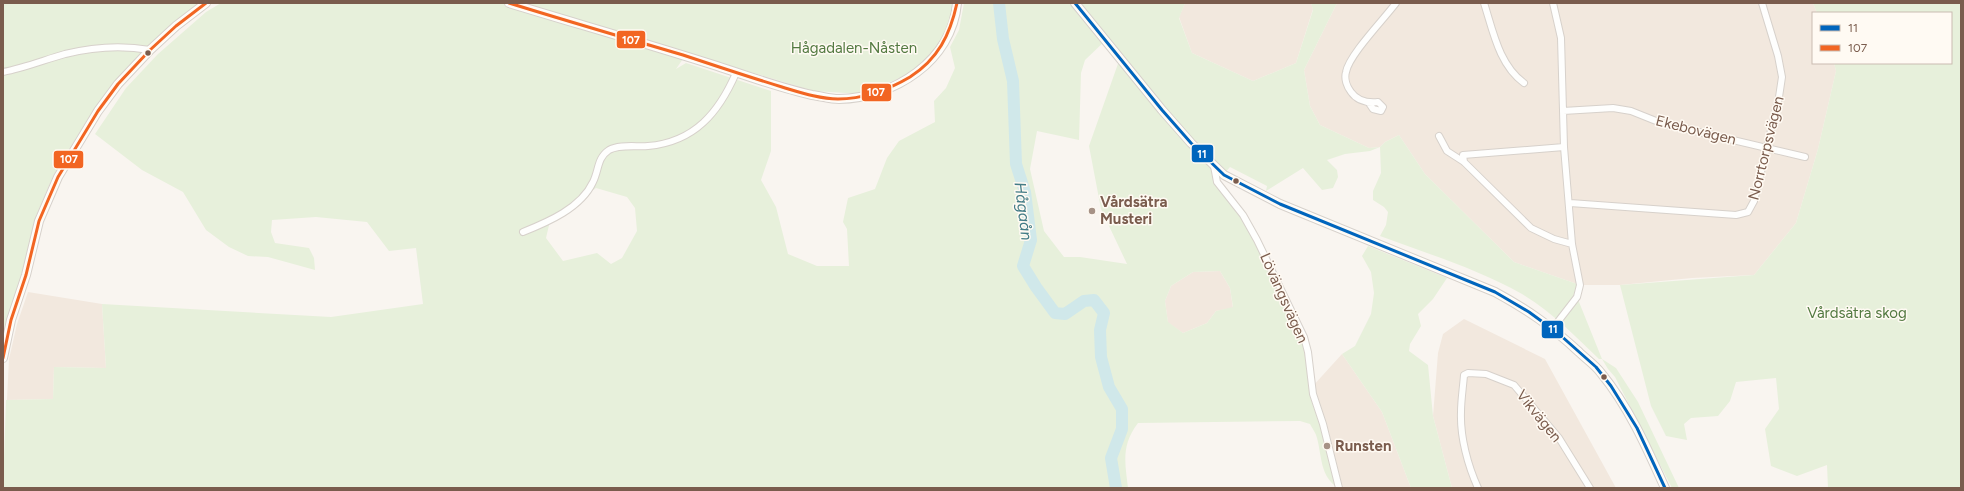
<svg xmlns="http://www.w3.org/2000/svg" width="1964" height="491" font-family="Figtree,sans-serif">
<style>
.residential{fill:#f2e8de}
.green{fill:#e7f0db;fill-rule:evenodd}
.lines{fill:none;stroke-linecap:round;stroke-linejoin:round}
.river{stroke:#d0e8ea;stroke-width:12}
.minor-casing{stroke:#d7d1cb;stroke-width:8}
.tertiary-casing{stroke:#d7d1cb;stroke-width:10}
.minor{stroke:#fefefd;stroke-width:6}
.tertiary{stroke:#fefefd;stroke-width:8}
.bus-1-casing{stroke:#fffaf3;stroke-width:6}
.bus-2-casing{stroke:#fffaf3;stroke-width:6}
.bus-1{stroke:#0065bd;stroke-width:3}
.bus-2{stroke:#f26522;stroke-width:3}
.bus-dot{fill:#7a5c4d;stroke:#fffaf3;stroke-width:1.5}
.poi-dot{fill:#a69286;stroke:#fffaf3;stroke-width:1.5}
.labels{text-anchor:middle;stroke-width:3;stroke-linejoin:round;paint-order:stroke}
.park-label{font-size:15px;fill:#537a41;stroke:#fffaf3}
.street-label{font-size:15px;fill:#7a5c4d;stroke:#fffaf3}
.poi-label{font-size:15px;font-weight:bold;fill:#7a5c4d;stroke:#fffaf3;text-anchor:start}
.water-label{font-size:16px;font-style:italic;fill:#437c86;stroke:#fffaf3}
.line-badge{stroke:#fffaf3;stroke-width:1.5}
.badge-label{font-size:11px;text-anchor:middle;font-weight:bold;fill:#fff}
</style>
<rect width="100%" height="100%" fill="#f9f5f0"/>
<path class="residential" d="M1185,3H1311L1313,9L1296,63L1253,81L1192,53L1179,17Z
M1337,3H1813L1817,13H1813V63H1834L1836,71L1818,149L1796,223L1754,275L1692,278L1620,285H1580L1514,262L1425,174L1399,135L1385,142L1380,147L1369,148L1320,125L1310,106L1304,70Z
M1220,271L1230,288L1233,308L1216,311L1207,323L1183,333L1168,323L1165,301L1171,286L1193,272Z
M28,292L102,304L106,368L54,367L53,399L7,400L9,359L17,324Z
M1464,319L1545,359L1616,488H1452L1433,416L1438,353L1443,334Z
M1342,354L1382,412L1411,488H1339L1312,387Z"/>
<path class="green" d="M3,3H199L170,25L113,87L87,120L53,176L36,216L21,276L3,335Z
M221,3H952L950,28L937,50L907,75L861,94L814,91L687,53L676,69L686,63L771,91V151L761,180L776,207L788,254L817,266H849L847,229L843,222L848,198L875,189L887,158L899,141L935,122L934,101L946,88L955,68L950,47L959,30L964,3H1185L1179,18L1192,53L1253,81L1296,63L1313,10L1311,3H1337L1304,70L1310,106L1320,125L1369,148L1380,147L1385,142L1399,135L1425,174L1514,262L1580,285L1577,297L1602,359L1616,368L1638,402L1679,488H1672L1615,377L1608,369L1602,359H1599C1575,336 1551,311 1522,294C1478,269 1428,254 1380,236L1386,225L1388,212L1384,207L1373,200V191L1381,173L1380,147L1370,151L1345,154L1327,160L1337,170L1338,177L1333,188L1322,190L1303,168L1266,191L1267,186L1230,167L1217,182L1243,215L1304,337L1312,387L1338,488C1320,476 1322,457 1317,438C1316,433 1312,428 1310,424L1300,421L1138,423C1121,445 1125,463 1128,488H3L6,400L53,399L54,367L106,368L102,304L331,317L423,304L416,248L389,251L367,222L316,217L272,220L271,232L275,243L309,248L314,258L315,270L268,257L248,256L229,247L206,230L183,192L142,170L95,134L126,88L158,54L206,12ZM1106,40L1120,58L1089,146L1101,209L1127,264L1080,257H1064L1044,231L1030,169L1037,131L1079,140L1081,73L1085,60ZM596,188L627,197L635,208L637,231L622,258L611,264L597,253L563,261L546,238L550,221ZM1220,271L1230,288L1233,307L1216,311L1207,323L1183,333L1168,322L1165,301L1171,286L1193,272Z
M1813,3H1961V488H1828L1827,465L1797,476L1771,466L1765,429L1779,409L1776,378L1736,382L1730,401L1718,416L1691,418L1684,424L1687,440L1666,436L1651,406L1620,285L1754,275L1796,223L1818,149L1836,71L1834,63H1951V13H1817Z
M1368,246L1447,278L1433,299L1418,314L1421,326L1410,344L1409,351L1428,365L1433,416L1452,488H1411L1382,412L1342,354L1355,346L1371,314L1374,293L1371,272L1362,256Z"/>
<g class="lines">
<path class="river" d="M999,3L1003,39L1013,81L1016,164L1025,192L1031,240L1023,266L1036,287L1055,313L1065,314L1084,301L1094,300L1104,313L1100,330L1101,357L1109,387L1122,409V429L1111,458L1116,488"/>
<defs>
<path id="minor" d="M1484,3C1493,31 1499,65 1524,83
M1553,3L1561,38L1564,147L1572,244L1580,285L1577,297L1553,328
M3,72C24,68 44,60 65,54C93,47 122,45 150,50
M1369,103L1373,109L1381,111L1383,107L1378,102C1368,103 1358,102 1351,92C1347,87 1344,79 1346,72C1349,55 1384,19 1396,3
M1563,111L1613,108L1631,111L1661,123L1805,157
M1439,136L1447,151L1464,162L1531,228L1554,239L1572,244
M1464,162L1463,155L1564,147
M1214,166L1217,182L1243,215L1257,240L1304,337L1308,352L1313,394L1323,424L1339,488
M1570,203L1736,215L1748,212L1754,201L1779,97L1782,77L1778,56L1762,3
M523,232C548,222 581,208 593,182C599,170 597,158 609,150C619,144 637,147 648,146C695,142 719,112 736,73
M1478,488C1468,466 1460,437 1461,412C1461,400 1463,388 1464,375L1468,373L1486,374L1514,385L1559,438L1590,488"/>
<path id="tertiary" d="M509,3C578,24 648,44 717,66C748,76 780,88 812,95C821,96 830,99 839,99C894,98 952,61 957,3
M1075,3L1162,110L1191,143L1224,175L1280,204L1495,292C1528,310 1551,326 1579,352C1586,359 1595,365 1601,373C1629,407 1647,448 1665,488
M3,358L11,320L26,275L39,221L58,177L98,111L118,84L150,50L176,26L206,3"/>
</defs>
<use href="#minor" class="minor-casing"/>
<use href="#tertiary" class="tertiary-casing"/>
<use href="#minor" class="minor"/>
<use href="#tertiary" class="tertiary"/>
<defs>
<path id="bus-1" d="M1075,3L1162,110L1191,143L1224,175L1280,204L1495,292L1529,312L1559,334L1596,367L1611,386L1637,428L1665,488"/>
<path id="bus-2" d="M509,3C567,21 625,38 683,55C716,66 749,77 782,87C799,92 819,99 838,99C863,99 888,90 910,77C938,59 950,35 957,3
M3,358L11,320L26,275L39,221L58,177L98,111L118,84L150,50L176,26L206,3"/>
</defs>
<use href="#bus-1" class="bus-1-casing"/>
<use href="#bus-2" class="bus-2-casing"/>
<use href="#bus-1" class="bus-1"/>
<use href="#bus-2" class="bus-2"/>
</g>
<g class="bus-dot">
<circle cx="148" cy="53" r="3.5"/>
<circle cx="1236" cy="181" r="3.5"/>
<circle cx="1604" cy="377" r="3.5"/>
</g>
<g class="poi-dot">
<circle cx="1092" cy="211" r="4"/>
<circle cx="1327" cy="446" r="4"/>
</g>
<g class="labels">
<g class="park-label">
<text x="854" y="53">Hågadalen-Nåsten</text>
<text x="1857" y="318">Vårdsätra skog</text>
</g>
<g class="street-label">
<text transform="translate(1696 130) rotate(14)" y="5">Ekebovägen</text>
<text transform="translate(1766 148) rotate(-76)" y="5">Norrtorpsvägen</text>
<text transform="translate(1284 298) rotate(66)" y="5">Lövängsvägen</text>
<text transform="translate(1539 416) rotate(51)" y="5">Vikvägen</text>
</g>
<g class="poi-label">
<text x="1100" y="207">Vårdsätra<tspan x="1100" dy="17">Musteri</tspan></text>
<text x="1335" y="451">Runsten</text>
</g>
<g class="water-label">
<text transform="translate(1024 211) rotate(83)" y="6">Hågaån</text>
</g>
</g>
<g class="line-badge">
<rect x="616" y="30" width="30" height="19" rx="4" fill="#f26522"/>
<rect x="861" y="83" width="31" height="19" rx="4" fill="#f26522"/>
<rect x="1191" y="144" width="23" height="19" rx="4" fill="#0065bd"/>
<rect x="53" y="150" width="31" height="19" rx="4" fill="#f26522"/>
<rect x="1541" y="320" width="23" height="19" rx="4" fill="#0065bd"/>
</g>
<g class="badge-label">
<text x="631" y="44">107</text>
<text x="876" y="96">107</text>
<text x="1202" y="158">11</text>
<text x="69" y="163">107</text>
<text x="1553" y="333">11</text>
</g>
<rect width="1964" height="491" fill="none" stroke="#7a5c4d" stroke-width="8"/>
<rect x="1812" y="12" width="140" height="52" fill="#fffaf3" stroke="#cabbb1"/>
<rect x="1820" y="25" width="20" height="6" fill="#0065bd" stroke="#cabbb1"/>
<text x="1848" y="32" font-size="12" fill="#7a5c4d">11</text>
<rect x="1820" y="45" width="20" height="6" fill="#f26522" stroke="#cabbb1"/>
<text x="1848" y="52" font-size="12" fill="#7a5c4d">107</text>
</svg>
